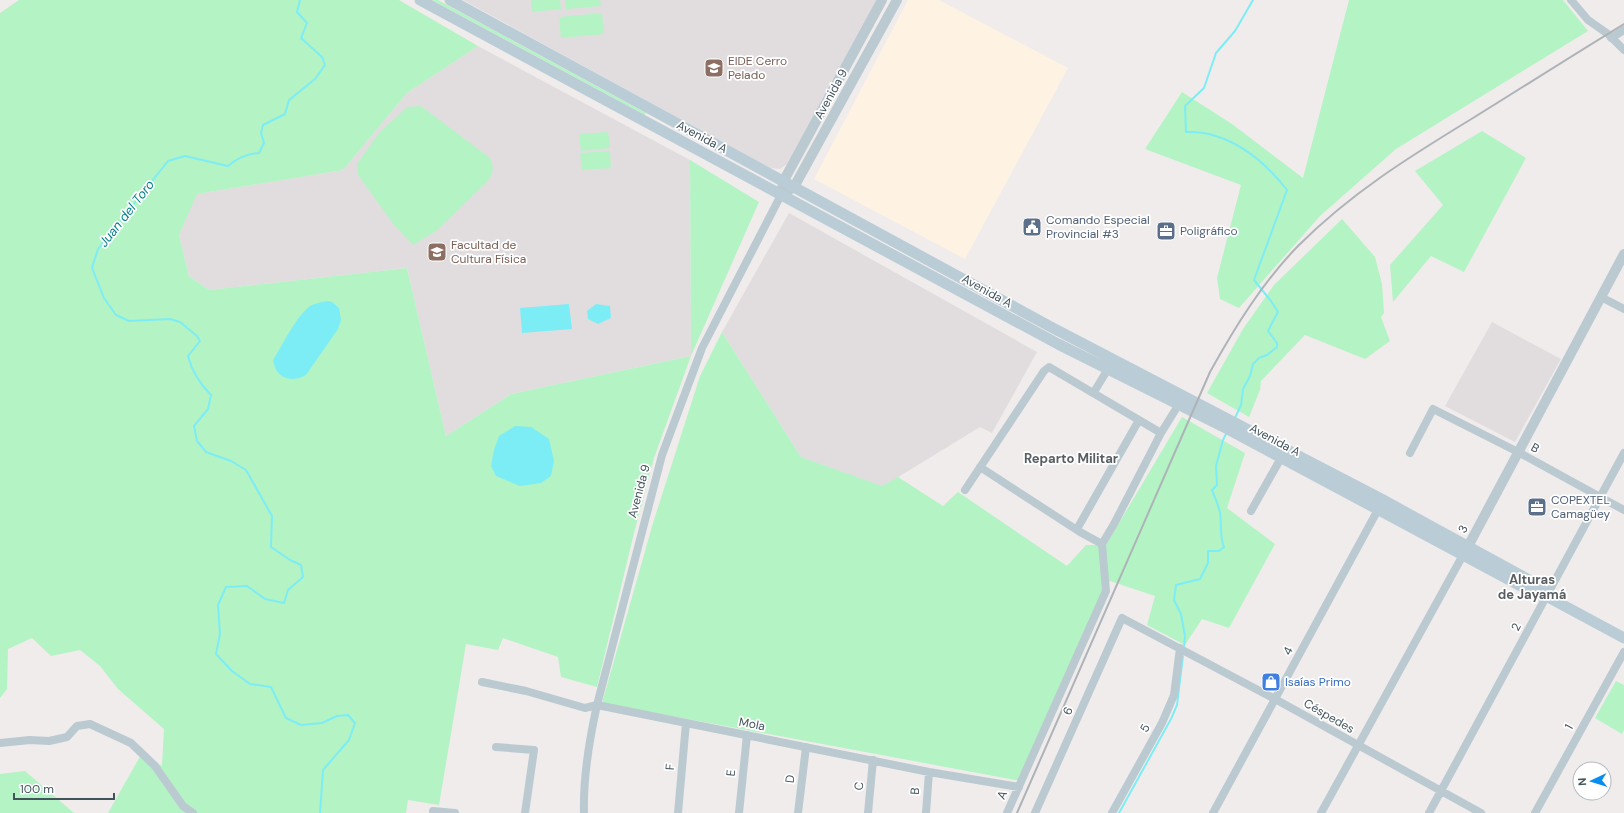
<svg xmlns="http://www.w3.org/2000/svg" width="1624" height="813" font-family="'DM Sans',sans-serif">
<style>
.commercial{fill:#fef2e2}
.education{fill:#e1dddf}
.green{fill:#b4f3c4}
.water{fill:#7dedf5}
.lines{fill:none;stroke-linecap:round;stroke-linejoin:round}
.stream{stroke:#7dedf5;stroke-width:2}
.minor{stroke:#bbcad1;stroke-width:8}
.tertiary{stroke:#bbcad1;stroke-width:10}
.secondary{stroke:#baccd6;stroke-width:11}
.rail{stroke:#aeb3b8;stroke-width:2}
.labels{text-anchor:middle;stroke-width:3.5;stroke-linejoin:round;paint-order:stroke}
.education-label{font-size:12px;fill:#785e54;stroke:#fff;text-anchor:start}
.street-label{font-size:12px;fill:#43535c;stroke:#fff}
.service-label{font-size:12px;fill:#4e5e75;stroke:#fff;text-anchor:start}
.shop-label{font-size:12px;fill:#366cbe;stroke:#fff;text-anchor:start}
.water-label{font-size:13px;font-style:italic;fill:#04808a;stroke:#fff}
.neighbourhood-label{font-size:13px;font-weight:bold;fill:#585e62;stroke:#fff}
</style>
<rect width="100%" height="100%" fill="#f0ecec"/>
<path class="commercial" d="M908,0H939L1068,68L965,259L814,179Z"/>
<path class="education" d="M463,0H877L803,137L787,164L780,169L770,168Z
M478,46L690,160L691,356L511,394L446,436L407,268L209,290L189,276L179,235L196,194L343,170L407,93Z
M789,213L1037,352L992,433L980,427L882,487L801,457L722,332Z
M1492,322L1561,359L1515,442L1445,406Z"/>
<path class="green" d="M19,0H399L478,46L407,93L343,170L197,194L179,235L189,276L209,290L407,268L446,436L511,394L691,356L690,160L759,202L691,356L654,458L634,533L597,687L561,677L558,657L503,638L498,650L466,644L439,805L408,800L406,813H108L142,753L162,766L164,729L118,689L100,666L80,650L51,656L32,638L8,649L7,689L0,698V13Z
M432,0H438L646,113L645,115Z
M531,0H560L561,9L532,12Z
M565,0H600L601,6L566,9Z
M1349,0H1563L1588,31L1396,149L1320,216L1239,308L1220,299L1217,278L1241,185L1145,149L1182,92L1232,124L1303,178Z
M602,13L604,34L561,38L559,17Z
M421,106L490,158C494,168 494,172 488,181L436,231L413,245L394,225L358,175L357,164L379,133L407,107Z
M1482,131L1526,158L1464,272L1431,256L1393,302L1390,265L1443,205L1415,171Z
M608,132L610,148L581,151L579,134Z
M610,151L611,168L582,170L580,153Z
M1342,219L1375,257L1382,284L1384,313L1381,317L1390,341L1365,359L1305,335L1261,381L1260,390L1249,417L1207,393L1243,329L1274,285Z
M722,332L801,457L882,486L898,477L943,506L958,492L1067,566L1086,545H1106L1182,417L1245,453L1227,508L1275,544L1229,628L1202,619L1185,645L1147,625L1155,596L1110,581L1021,781L602,703L653,523L700,376Z
M1616,681L1624,685V730L1622,734L1595,718Z
M25,771L74,813H0V774Z"/>
<path class="water" d="M328,301L332,302L339,308L341,320L338,329L306,375C291,383 276,379 273,360C284,343 294,319 310,306C316,303 322,302 328,301Z
M569,304L572,329L522,333L520,308Z
M596,304L610,306L611,318L598,324L588,319L587,311Z
M515,426L531,427L549,439L554,461L551,476L541,483L520,486L496,476L491,466L494,450L499,436Z"/>
<g class="lines">
<path class="stream" d="M300,0L297,12L307,23L301,38L322,57L325,65L315,79L289,100L285,114L263,125L261,133L264,143L259,153C246,154 238,158 228,166L185,156L168,161L98,249L92,268L104,298L116,315L129,321L170,319L180,322L197,336L200,341L188,356C192,372 199,383 211,395L208,409L194,426L197,441L206,452L231,461L246,470L272,516L271,547L290,560L301,565L303,577L288,590L284,603L265,599L247,586L226,587L218,605L220,634L216,654L232,671L250,684L271,687L286,718L301,725L322,723L337,716L348,715L355,723L349,740L323,770L320,813
M1235,418L1241,405L1243,389L1250,376L1253,364L1259,358L1267,355L1277,347V343L1268,331L1278,312L1271,301L1254,280L1287,190C1263,159 1227,130 1186,132L1185,106L1204,88L1216,53L1235,31L1253,0
M1184,648L1185,636L1181,614L1174,600L1176,585L1200,579L1208,563V551H1219L1224,547C1219,535 1222,525 1220,512C1218,505 1215,497 1212,490L1217,485L1216,466L1223,440L1227,432
M1119,813L1171,719L1177,705L1183,656"/>
<path class="minor" d="M1571,0L1588,20L1608,34L1624,50
M1611,38L1624,30
M1601,297L1624,309
M1094,392L1111,364
M1410,453L1433,409L1518,452L1624,510
M980,467L1080,532L1102,544
M965,490L1044,371L1049,367L1161,433
M1251,511L1281,458
M1077,529L1139,420
M482,682L526,691L585,708L597,705L929,772L1019,787
M0,743L30,740L49,741L67,737L77,726L90,724L131,743L155,766L183,806L193,813
M496,747L534,750L525,813
M433,811L455,813
M584,813C583,777 589,741 597,705L662,455L702,348L781,195
M678,813L686,723
M739,813L747,735
M798,813L806,747
M868,813L873,760
M926,813L929,772
M1007,813L1106,591L1102,544L1114,524L1161,433L1179,404
M1035,813L1122,618L1275,699L1481,813
M1112,813L1162,723L1174,695L1180,648
M1213,813L1380,506
M1321,813L1463,555
M1429,813L1624,453
M1535,813L1624,652"/>
<path class="tertiary" d="M782,189L783,182L882,0
M781,195L794,187L897,0
M1464,554L1624,254"/>
<path class="secondary" d="M420,0L1058,344L1222,426L1536,594L1546,596L1624,638
M450,0L1051,327L1383,500L1540,586L1546,596"/>
<path class="rail" d="M1017,813L1210,372C1235,327 1262,283 1298,246C1351,193 1409,157 1473,118C1523,87 1573,55 1624,24"/>
</g>
<defs>
<symbol id="school-square" viewBox="-11 -11 22 22"><rect x="-9" y="-9" width="18" height="18" rx="4" fill="#8d6e63" stroke="#fff"/><path d="M0-5L7-2L0 1L-7-2ZM-4 1L0 2.5L4 1V4Q0 6-4 4Z" fill="#fff"/></symbol>
<symbol id="civic-square" viewBox="-11 -11 22 22"><rect x="-9" y="-9" width="18" height="18" rx="4" fill="#5c6f8a" stroke="#fff"/><path d="M-.6-6.5H3V-4.5H.6V-3L4-1V1h2V6H-6V1h2V-1L-.6-3ZM-1.2 2.5V6h2.4V2.5Z" fill="#fff"/></symbol>
<symbol id="office-square" viewBox="-11 -11 22 22"><rect x="-9" y="-9" width="18" height="18" rx="4" fill="#5c6f8a" stroke="#fff"/><path d="M-6-3h4V-5.5h4V-3h4V5H-6ZM-1-4.5V-3h2v-1.5ZM-6 0V1H6V0Z" fill="#fff"/></symbol>
<symbol id="university-square" viewBox="-11 -11 22 22"><rect x="-9" y="-9" width="18" height="18" rx="4" fill="#8d6e63" stroke="#fff"/><path d="M0-5L7-2L0 1L-7-2ZM-4 1L0 2.5L4 1V4Q0 6-4 4Z" fill="#fff"/></symbol>
<symbol id="shop-square" viewBox="-11 -11 22 22"><rect x="-9" y="-9" width="18" height="18" rx="4" fill="#3f7fe0" stroke="#fff"/><path d="M-5-2.5h2.3a2.7 3.5 0 0 1 5.4 0H5L5.5 6h-11ZM-1.5-2.5h3a1.5 2.3 0 0 0-3 0Z" fill="#fff"/></symbol>
</defs>
<g fill-rule="evenodd">
<use href="#school-square" x="703" y="57" width="22" height="22"/>
<use href="#civic-square" x="1021" y="216" width="22" height="22"/>
<use href="#office-square" x="1155" y="220" width="22" height="22"/>
<use href="#university-square" x="426" y="241" width="22" height="22"/>
<use href="#office-square" x="1526" y="496" width="22" height="22"/>
<use href="#shop-square" x="1260" y="671" width="22" height="22"/>
</g>
<g class="labels">
<g class="education-label">
<text x="728" y="65">EIDE Cerro<tspan x="728" dy="14">Pelado</tspan></text>
<text x="451" y="249">Facultad de<tspan x="451" dy="14">Cultura Física</tspan></text>
</g>
<g class="street-label">
<text transform="translate(831 94) rotate(-61)" y="4">Avenida 9</text>
<text transform="translate(702 137) rotate(28)" y="4">Avenida A</text>
<text transform="translate(987 291) rotate(29)" y="4">Avenida A</text>
<text transform="translate(1275 440) rotate(28)" y="4">Avenida A</text>
<text transform="translate(1535 448) rotate(29)" y="4">B</text>
<text transform="translate(639 491) rotate(-75)" y="4">Avenida 9</text>
<text transform="translate(1463 529) rotate(-63)" y="4">3</text>
<text transform="translate(1516 627) rotate(-62)" y="4">2</text>
<text transform="translate(1288 651) rotate(-62)" y="4">4</text>
<text transform="translate(1068 711) rotate(-66)" y="4">6</text>
<text transform="translate(1329 716) rotate(30)" y="4">Céspedes</text>
<text transform="translate(752 724) rotate(11)" y="4">Mola</text>
<text transform="translate(1569 727) rotate(-61)" y="4">1</text>
<text transform="translate(1145 728) rotate(-61)" y="4">5</text>
<text transform="translate(670 767) rotate(-85)" y="4">F</text>
<text transform="translate(731 773) rotate(-84)" y="4">E</text>
<text transform="translate(790 779) rotate(-83)" y="4">D</text>
<text transform="translate(859 786) rotate(-84)" y="4">C</text>
<text transform="translate(915 791) rotate(-86)" y="4">B</text>
<text transform="translate(1002 795) rotate(-65)" y="4">A</text>
</g>
<g class="service-label">
<text x="1046" y="224">Comando Especial<tspan x="1046" dy="14">Provincial #3</tspan></text>
<text x="1180" y="235">Poligráfico</text>
<text x="1551" y="504">COPEXTEL<tspan x="1551" dy="14">Camagüey</tspan></text>
</g>
<g class="shop-label">
<text x="1285" y="686">Isaías Primo</text>
</g>
<g class="water-label">
<text transform="translate(126 213) rotate(-52)" y="5">Juan del Toro</text>
</g>
<g class="neighbourhood-label">
<text x="1071" y="463">Reparto Militar</text>
<text x="1532" y="584">Alturas<tspan x="1532" dy="15">de Jayamá</tspan></text>
</g>
</g>
<g transform="translate(1592 781) rotate(266)"><circle r="19" fill="#ffffff" stroke="#b4babe"/>
<path d="M0-3L7 15L0 10L-7 15Z" fill="#068df0"/>
<text y="-6" font-size="11" font-weight="bold" text-anchor="middle" fill="#43535c">N</text>
</g>
<path d="M14 793v6h100v-6" fill="none" stroke="#43535c" stroke-width="2"/>
<text x="20" y="793" font-size="12" fill="#43535c" stroke="#ffffff" stroke-width="3" paint-order="stroke">100 m</text>
</svg>
